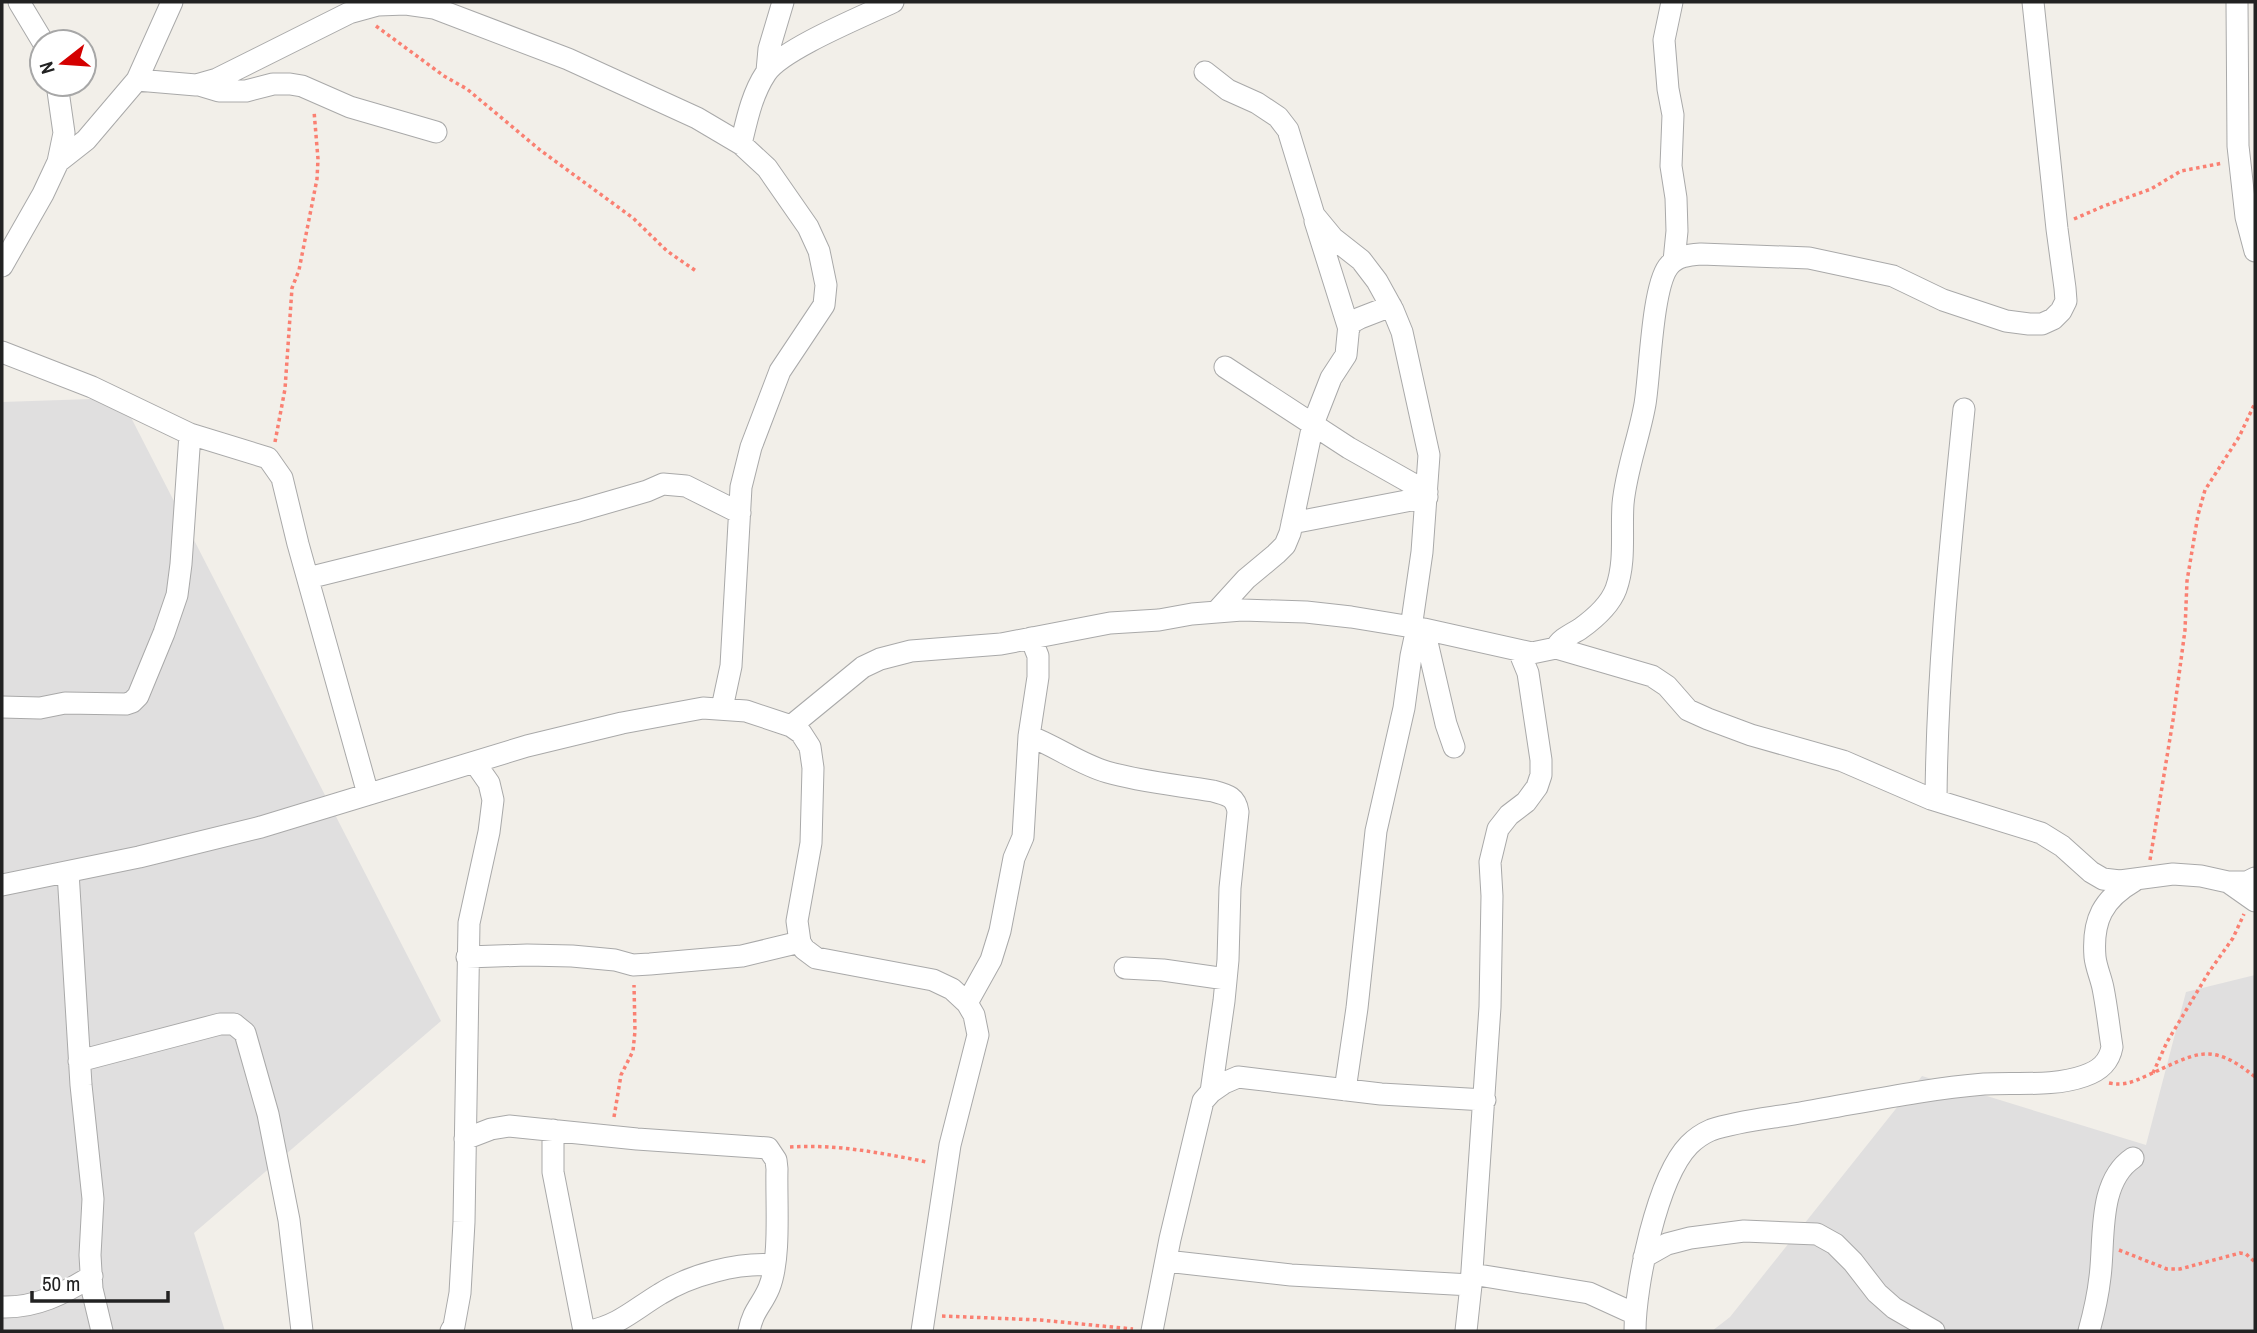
<svg xmlns="http://www.w3.org/2000/svg" width="2257" height="1333" font-family="'Archivo Narrow',sans-serif">
<style>
.residential{fill:#e0dfdf}
.lines{fill:none;stroke-linecap:round;stroke-linejoin:round}
.minor-casing{stroke:#a9a9a9;stroke-width:23}
.path{stroke:#fa8072;stroke-width:3.5;stroke-dasharray:3.5 3.5;stroke-linecap:butt}
.minor{stroke:#fff;stroke-width:21}
</style>
<rect width="100%" height="100%" fill="#f2efe9"/>
<path class="residential" d="M121,398L441,1021L194,1233L225,1331H2V402Z
M2255,975V1331H1712L1730,1317L1922,1076L2146,1145L2186,992Z"/>
<g class="lines">
<defs>
<path id="minor" d="M19,2L43,42
M1672,2L1664,40L1668,89L1673,115L1671,166L1676,198L1677,231L1674,261
M2237,2L2238,146L2246,217L2255,251
M767,71L769,49L783,2
M1205,72L1228,90L1257,103L1278,117L1288,130L1314,215L1333,238L1361,260L1377,281L1393,310L1402,332L1429,455L1422,552L1411,628
M137,80L196,85L217,79L349,13L378,5L406,4L434,8L568,59L697,118L741,144L767,168L808,227L819,251L826,285L824,305L780,371L751,447L741,487L731,666L722,708
M57,84L64,133L58,162
M199,85L219,91H246L273,84H290L302,86L350,107L436,132
M741,144C747,119 752,94 766,73C782,49 864,16 893,2
M1315,221L1349,329
M2,266L43,194L58,162L86,140L137,80L172,2
M2,352L92,387L190,434L268,458L282,478L298,544L368,794
M1225,367L1349,448L1427,492
M1292,523L1427,497
M308,578L578,511L647,491L663,484L686,486L740,513
M1216,612L1246,579L1276,554L1285,545L1290,533L1313,424L1331,378L1346,355L1349,324L1360,318L1391,306
M1424,629L1446,724L1454,747
M1556,648C1560,639 1572,634 1580,629C1594,619 1610,605 1616,589C1626,561 1621,532 1623,504C1626,470 1639,438 1645,404C1650,374 1652,289 1668,267C1676,256 1689,255 1701,254L1809,258L1893,276L1943,300L2006,321L2029,324H2042L2053,319L2061,311L2066,301L2065,288L2057,229L2033,2
M2,707L40,708L65,703L126,704L132,702L138,696L164,633L177,595L181,564L190,434
M791,726L863,667L880,659L911,651L1001,644L1110,623L1159,620L1192,614L1242,610L1306,612L1351,617L1424,629L1532,653L1556,648L1652,676L1667,686L1688,710L1708,719L1751,735L1843,761L1931,799L2041,833L2062,846L2091,872L2103,879L2120,881L2173,874L2201,876L2228,882L2255,901
M1029,736C1056,746 1079,764 1107,772C1141,782 1178,785 1213,791C1228,795 1236,797 1238,812L1230,888L1228,960L1224,1001L1211,1092
M1936,800C1937,669 1951,540 1964,409
M68,872L81,1085L93,1199L90,1255L92,1289L102,1331
M2228,882H2247L2255,878
M2,885L139,857L261,827L527,746L622,723L703,708L746,711L791,726L801,733L810,747L813,768L811,843L797,921L800,942L804,949L816,958L933,980L952,989L967,1003L974,1015L978,1035L950,1145L922,1331
M467,957L527,955L572,956L615,960L633,965L650,964L742,956L800,942
M1125,968L1163,970L1226,979
M967,1003L991,960L1000,931L1014,858L1023,837L1029,736L1038,677V656L1031,638
M79,1061L220,1024H234L245,1033L268,1114L289,1220L302,1331
M1345,1090L1357,1008L1376,831L1404,708L1411,656L1417,628
M553,1130V1172L584,1331
M465,1139L491,1129L509,1126L637,1139L768,1148L776,1160L777,1169C776,1202 781,1259 769,1288C762,1305 753,1310 749,1331
M1644,1257L1667,1244L1690,1238L1744,1231L1817,1234L1835,1244L1853,1262L1877,1293L1894,1308L1934,1331
M1166,1261L1291,1275L1471,1285
M1472,1274L1589,1293L1635,1314
M2,1307C36,1308 63,1294 92,1276
M451,1331L454,1326L460,1293L464,1222L469,923L489,832L493,800L489,783L475,763
M589,1331C618,1326 635,1309 660,1294C690,1275 738,1262 774,1265
M1152,1331L1170,1239L1203,1101L1211,1092L1224,1083L1238,1077L1381,1094L1485,1100
M1466,1331L1471,1285L1490,1007L1492,896L1490,862L1498,829L1509,815L1526,802L1537,787L1541,775V760L1528,673L1519,651
M1635,1331C1635,1286 1657,1178 1689,1145C1695,1139 1704,1133 1711,1130C1741,1120 1774,1118 1805,1112C1864,1102 1924,1089 1984,1084C2017,1082 2053,1087 2084,1076C2099,1071 2109,1063 2112,1047C2109,1028 2107,1008 2103,988C2101,978 2096,967 2095,957C2092,920 2103,899 2134,881
M2089,1331C2094,1313 2098,1295 2100,1277C2105,1240 2097,1182 2133,1158"/>
</defs>
<use href="#minor" class="minor-casing"/>
<path class="path" d="M376,26L444,76L467,89L540,150L633,218L667,251L696,271
M2074,219L2104,206L2151,189L2181,171L2223,163
M275,442L285,389L292,288L299,270L317,179L318,159L314,111
M2150,860L2173,720L2185,630L2187,581L2198,515L2205,490L2239,437L2255,403
M2153,1073L2167,1042L2209,972L2233,938L2244,914
M2109,1083C2124,1086 2133,1082 2146,1076C2194,1055 2209,1039 2255,1077
M614,1117L621,1075L633,1051L635,1031L634,985
M790,1147C837,1144 881,1153 927,1162
M2119,1250L2167,1269H2180L2240,1253L2246,1254L2255,1262
M942,1316L1040,1320L1133,1329"/>
<use href="#minor" class="minor"/>
</g>
<rect width="2257" height="1333" fill="none" stroke="#222222" stroke-width="7"/>
<g transform="translate(63 63) rotate(253)"><circle r="33" fill="#ffffff" stroke="#a7a7a7" stroke-width="2"/>
<path d="M0-5L12 26L0 18L-12 26Z" fill="#d40000"/>
<text y="-10" font-size="19" font-weight="bold" text-anchor="middle" fill="#222222">N</text>
</g>
<path d="M32 1291v10h136v-10" fill="none" stroke="#222222" stroke-width="3.5"/>
<text x="42" y="1291" font-size="21" fill="#222222" stroke="#ffffff" stroke-width="5" paint-order="stroke">50 m</text>
</svg>
